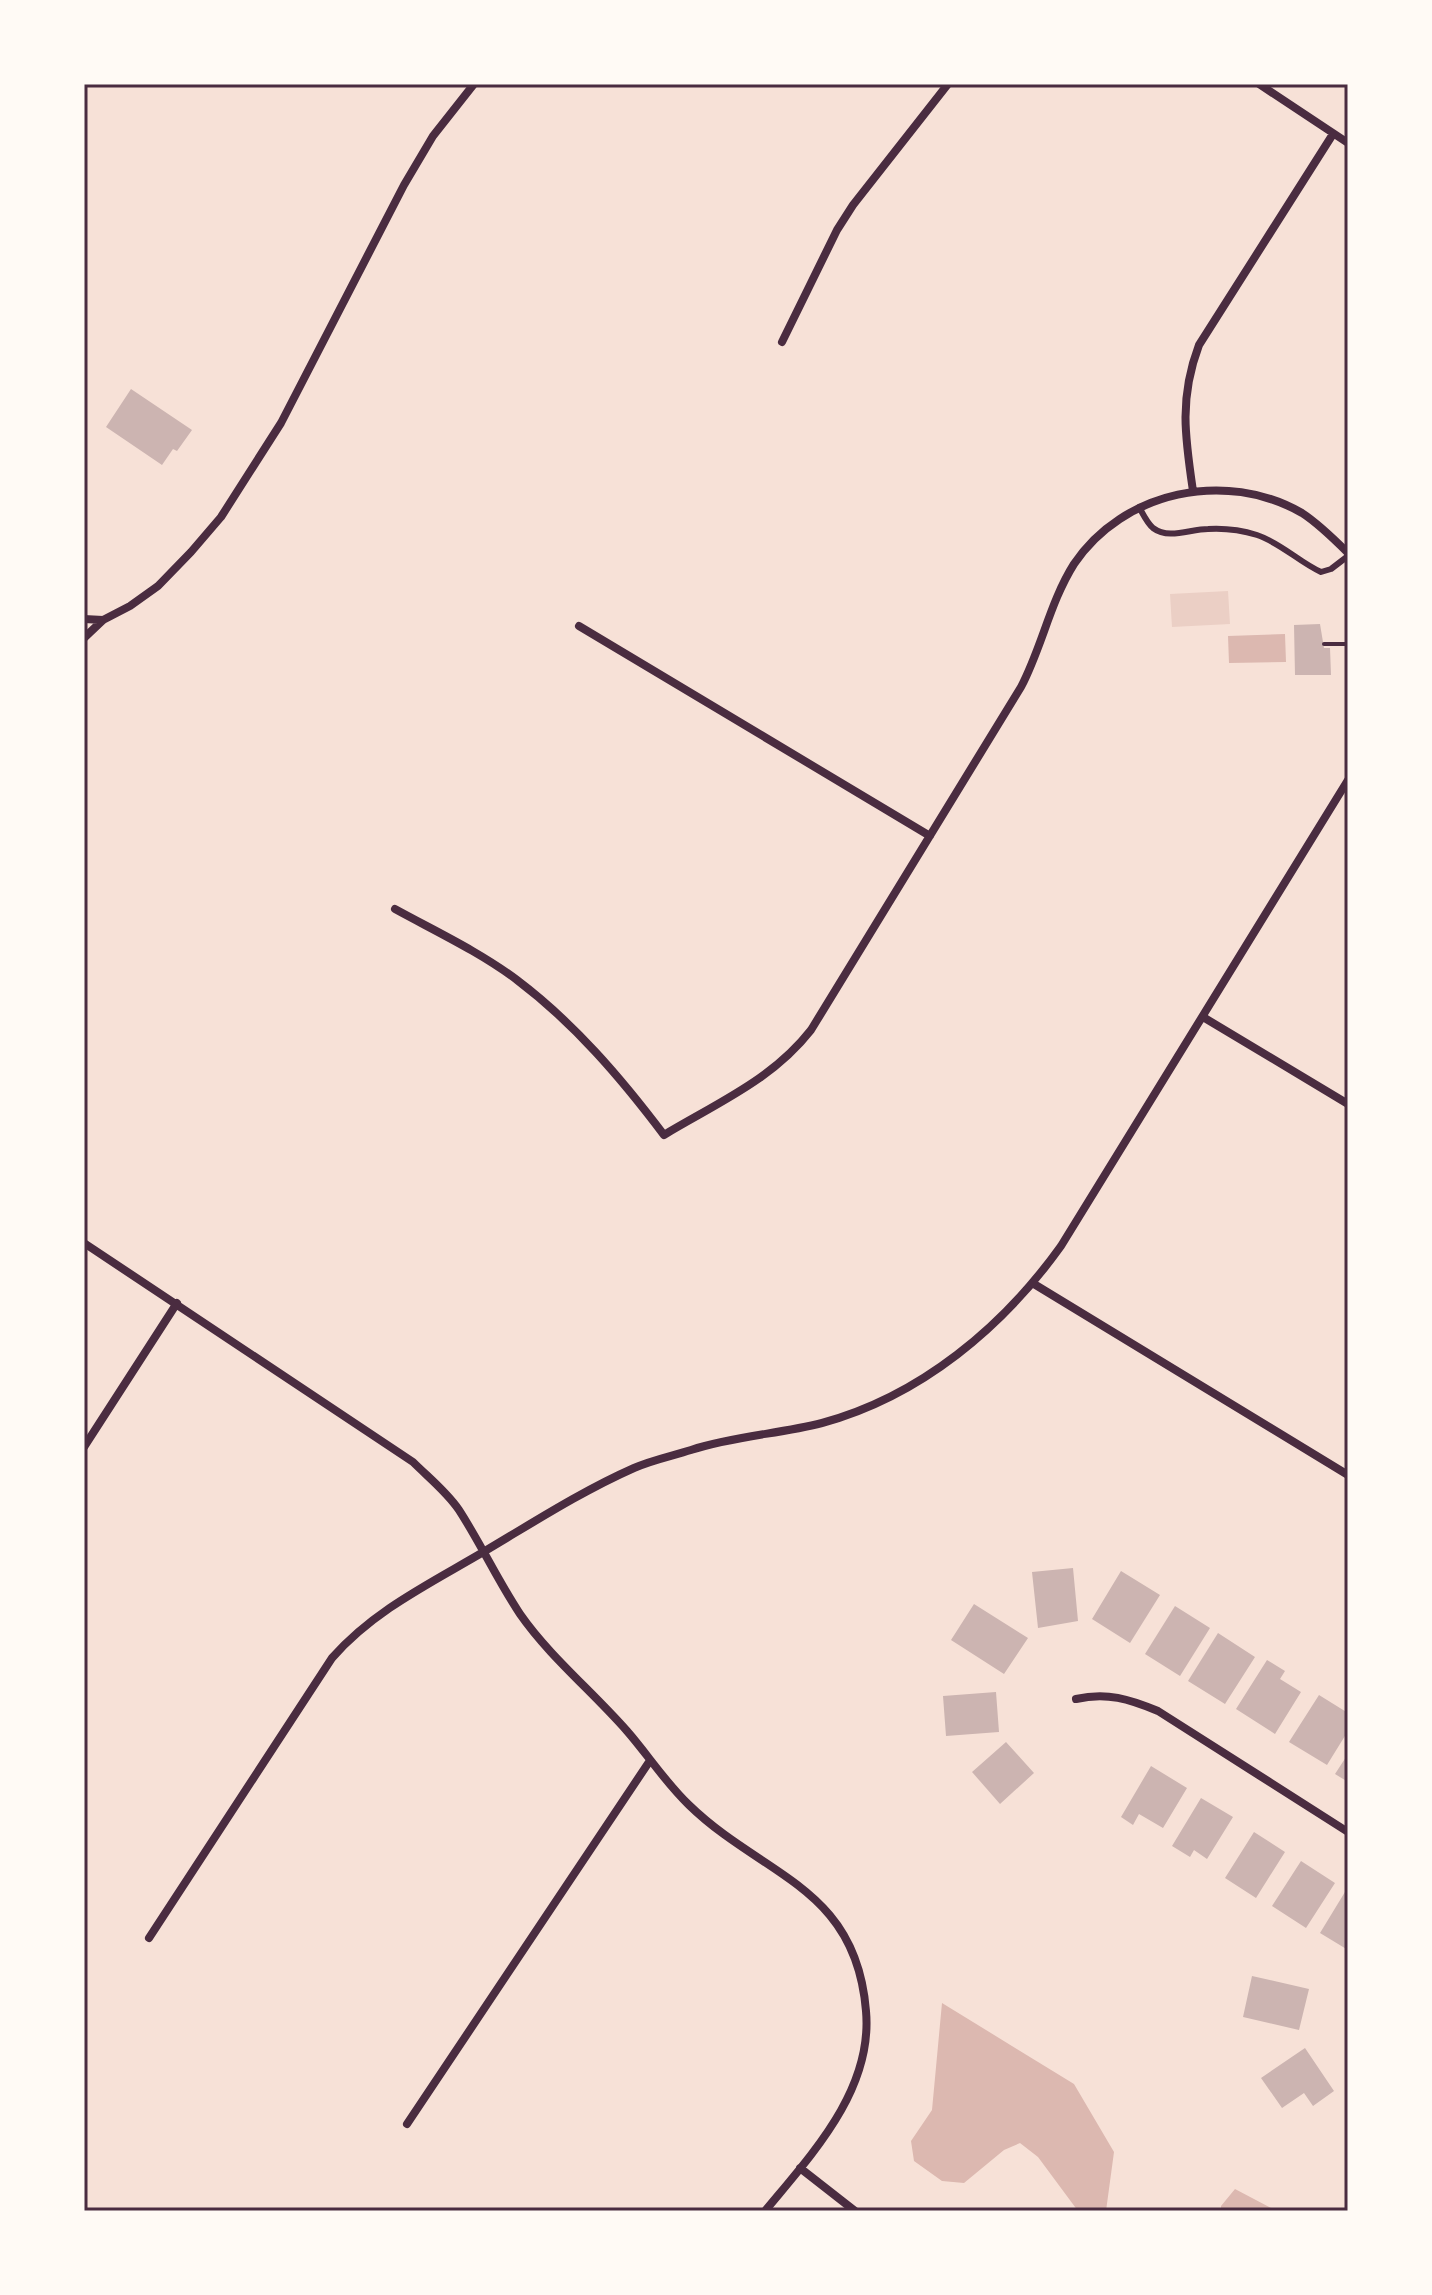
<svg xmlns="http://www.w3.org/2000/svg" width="1432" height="2295" font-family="'Public Sans',sans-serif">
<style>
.green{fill:#ebcfc5}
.water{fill:#dcb8b0}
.building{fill:#ccb4b1}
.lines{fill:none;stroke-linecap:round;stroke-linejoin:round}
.path{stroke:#4a2c40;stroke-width:4}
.service{stroke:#4a2c40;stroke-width:6}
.minor{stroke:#4a2c40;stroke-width:8}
.neatline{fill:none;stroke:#4a2c40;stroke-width:3}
</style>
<rect width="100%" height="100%" fill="#f7e1d7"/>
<path class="green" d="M1228,591L1230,624L1172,627L1170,594Z"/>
<path class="water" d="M1285,634L1286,662L1229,663L1228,636Z
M942,2003L1074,2084L1114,2152L1106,2211H1078L1038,2157L1020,2143L1004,2150L964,2183L942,2181L914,2161L911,2141L932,2110Z
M1235,2189L1277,2211H1221V2206Z"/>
<path class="building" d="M131,389L192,430L177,451L173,449L162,465L106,427Z
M1320,624L1324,648H1330L1331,675H1295L1294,625Z
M1073,1568L1078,1621L1038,1628L1032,1572Z
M1121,1571L1160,1595L1130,1643L1092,1619Z
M974,1604L1028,1638L1004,1674L951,1640Z
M1175,1606L1210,1628L1180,1676L1145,1654Z
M1218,1633L1255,1657L1225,1704L1188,1681Z
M1267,1660L1285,1671L1280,1679L1301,1692L1275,1734L1236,1709Z
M996,1692L999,1732L946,1736L943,1696Z
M1319,1695L1348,1713V1731L1327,1765L1289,1742Z
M1006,1742L1034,1773L1000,1804L972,1772Z
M1348,1754V1782L1335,1774Z
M1151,1766L1187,1788L1163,1828L1139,1814L1133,1825L1121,1817Z
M1201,1798L1233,1817L1207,1859L1194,1850L1190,1857L1172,1846Z
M1254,1832L1285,1852L1256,1898L1225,1878Z
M1301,1861L1335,1883L1306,1928L1272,1906Z
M1348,1887V1950L1320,1933Z
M1252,1976L1309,1989L1299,2030L1243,2017Z
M1305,2048L1334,2091L1313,2106L1304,2093L1282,2108L1261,2078Z"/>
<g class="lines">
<path class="path" d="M1324,644H1348"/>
<path class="service" d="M1139,507C1143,514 1147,523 1153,528C1169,540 1190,529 1208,529C1225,528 1241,530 1257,535C1281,543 1299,562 1321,572L1331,569L1348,556"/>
<path class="minor" d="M1259,84L1348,143
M782,342L837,230L853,205L948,84
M1193,491C1185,437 1179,398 1199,345L1333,134
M84,619L103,620
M579,626L930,836
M84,638L103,620L130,606L158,586L191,552L221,517L281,423L404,185L433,136L474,84
M395,909C435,931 480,952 517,980C574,1023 621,1078 664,1135C717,1103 772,1080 811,1030L1021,687C1042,647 1050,602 1074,564C1123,491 1226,469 1302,513C1319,524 1334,539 1348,553
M1203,1017L1348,1104
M84,1243L413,1462C428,1477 447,1492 459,1510C481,1544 498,1581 520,1614C550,1657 592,1691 627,1731C648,1755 665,1782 689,1805C763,1877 856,1886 866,2011C873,2090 812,2154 765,2211
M1034,1284L1348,1475
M84,1447L177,1303
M1076,1699C1107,1692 1129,1699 1158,1711L1348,1832
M149,1938L332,1658C374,1610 431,1583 485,1551C534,1522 582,1491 634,1468C652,1460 672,1456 691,1450C734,1436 779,1434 822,1423C921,1396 1003,1327 1061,1246L1348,780
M407,2124L649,1762
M800,2168L855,2211"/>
</g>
<rect width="1432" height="2295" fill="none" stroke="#fffaf5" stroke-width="172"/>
<rect x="86" y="86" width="1260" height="2123" class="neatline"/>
</svg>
